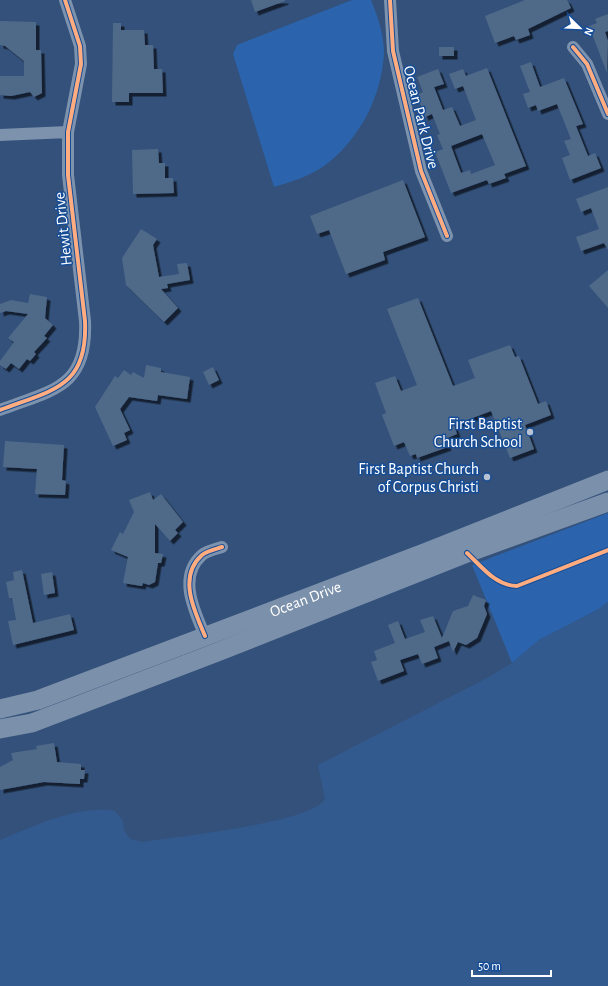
<svg xmlns="http://www.w3.org/2000/svg" width="608" height="986" font-family="'Alegreya Sans',sans-serif">
<style>
.green{fill:#2b64ad}
.water{fill:#335a8f}
.building{fill:#506989;fill-rule:evenodd;filter:url(#shadow)}
.lines{fill:none;stroke-linecap:round;stroke-linejoin:round}
.street{stroke:#7d92ad;stroke-width:12}
.primary{stroke:#7b90aa;stroke-width:19}
.cycleway-casing{stroke:#164d97;stroke-width:6}
.cycleway{stroke:#ffac80;stroke-width:4}
.poi-dot{fill:#b8c2d0;stroke:#164d97;stroke-width:1.5}
.labels{text-anchor:middle;stroke-width:3;stroke-linejoin:round;paint-order:stroke}
.street-label{font-size:16px;fill:#fff;stroke:#164d97}
.poi-label{font-size:16px;fill:#fff;stroke:#164d97;text-anchor:end}
</style>
<defs>
<filter id="shadow"><feDropShadow dx="3.5" dy="3.5" stdDeviation="0" flood-color="#0009"/></filter>
</defs>
<rect width="100%" height="100%" fill="#33517a"/>
<path class="green" d="M352,0H371C378,17 384,35 384,53C382,96 359,141 324,166C310,176 291,182 274,187L233,54L237,45Z
M608,513V602L599,609L539,640L512,663L472,565Z"/>
<path class="water" d="M608,602V986H0V840C34,826 79,804 115,811L123,821L124,830L130,839L142,842C174,837 312,823 325,799L318,765L487,678L512,663L539,640L599,609Z"/>
<path class="building" d="M251,0H285V1L255,12Z
M525,0H567L571,8L528,29L530,35L516,40L514,36L495,43L485,16Z
M608,14V31L605,32L608,41L607,73L589,26L597,23L595,19Z
M0,21L36,22V50H41L42,93L34,97L30,92L11,96L0,95V76H24V61L5,46L0,45Z
M113,23H121V30H144L145,45H153L154,69H162L163,93H129V102H112Z
M439,47H454V56H439Z
M531,62L540,87L564,78L583,124L576,126L588,156L595,153L601,168L570,180L562,158L570,155L564,141L571,139L557,104L538,111L536,105L528,108L523,94L530,92L520,66Z
M487,68L526,166L504,174L506,178L489,184L487,180L451,193L435,152L443,149L437,135L440,134L432,114L425,117L417,95L423,92L417,77L438,69L444,84L434,87L443,110L452,107L460,126L476,120L463,86L455,89L449,74L463,69L466,76ZM482,134L495,165L471,174L470,170L461,173L451,146Z
M158,149L159,163H165V178H173L174,193L133,194L132,150Z
M403,180L425,237L383,252L385,260L346,274L329,230L317,234L310,216Z
M608,187V250L604,243L581,251L576,237L599,229L591,208L581,212L576,199Z
M141,229L157,239L153,245L159,277L179,274L177,264L187,263L190,280L167,284L168,288L161,289L178,308L164,322L126,285L122,258Z
M608,270V308L589,286Z
M30,294L47,297L45,318L53,325L44,336L47,338L34,352L36,354L30,361L27,359L19,369L11,363L6,369L0,365V361L14,342L8,338L28,314L6,311L0,313V304L11,300L28,303Z
M418,298L453,386L475,378L468,360L510,345L515,357L519,356L538,404L546,401L551,415L525,425L534,449L510,458L491,411L454,425L457,434L445,439L448,447L417,458L416,454L410,456L404,442L394,446L382,415L386,413L375,383L395,376L401,391L417,385L387,309Z
M146,365L161,368V372L190,377L187,399L158,395L157,401L129,397L120,409L130,430L124,433L127,440L113,446L95,407L115,376L118,378L124,370L131,375L133,372L144,378Z
M213,367L219,380L209,385L203,372Z
M5,441L64,445L62,480L66,481L65,495L35,494L37,469L3,467Z
M150,492L153,500L161,494L183,522L175,530L178,533L170,541L155,524V553L163,554L161,563H158L155,582L149,585L143,583L142,586L123,583L128,557L111,550L120,532L123,534L134,512L129,500Z
M22,570L33,623L70,614L74,630L13,645L8,621L16,620L12,598H9L6,582L14,580L13,572Z
M52,572L55,593L44,595L41,574Z
M473,595L486,600L484,606L487,614L477,638L466,645L458,642L453,652L449,641L434,647L438,658L422,664L418,654L400,660L404,671L378,681L371,662L377,660L374,651L395,643L388,625L398,621L405,639L425,632L420,620L433,616L442,638L453,611L468,606Z
M54,743L57,762L81,764V770H85L84,779H80V784L44,782L0,790V767L13,760L11,753L37,749L36,746Z"/>
<g class="lines">
<path class="street" d="M390,0L393,51L421,171L447,236
M573,47L587,64L608,114
M0,135L68,132
M0,410C52,390 88,388 85,321L68,175V132L81,64L80,46L65,0
M205,636C195,612 177,577 202,555C207,551 216,549 222,547"/>
<g class="primary">
<path id="s1" d="M0,709L38,700L427,552L608,480"/>
<path d="M0,729L32,723L215,653L467,553L608,502"/>
</g>
<defs>
<path id="cycleway" d="M390,0L393,51L421,171L447,236
M573,47L587,64L608,114
M0,410C52,390 88,388 85,321L68,175V132L81,64L80,46L65,0
M467,553C482,567 496,586 517,586L608,550
M205,636C195,612 177,577 202,555C207,551 216,549 222,547"/>
</defs>
<use href="#cycleway" class="cycleway-casing"/>
<use href="#cycleway" class="cycleway"/>
</g>
<g class="poi-dot">
<circle cx="530" cy="432" r="4"/>
<circle cx="487" cy="477" r="4"/>
</g>
<g class="labels">
<g class="street-label">
<text transform="translate(422 117) rotate(76)" y="6">Ocean Park Drive</text>
<text transform="translate(62 229) rotate(-96)" y="6">Hewit Drive</text>
<text dy="6" stroke="none"><textPath href="#s1" startOffset="325">Ocean Drive</textPath></text>
</g>
<g class="poi-label">
<text x="522" y="429">First Baptist<tspan x="522" dy="18">Church School</tspan></text>
<text x="479" y="474">First Baptist Church<tspan x="479" dy="18">of Corpus Christi</tspan></text>
</g>
</g>
<g transform="translate(580 28) rotate(113)" stroke="#164d97" stroke-width="3" paint-order="stroke">
<path d="M0-3L7 15L0 10L-7 15Z" fill="#ffffff"/>
<text y="-6" font-size="11" font-weight="bold" text-anchor="middle" fill="#ffffff">N</text>
</g>
<path d="M472 970v6h79v-6" fill="none" stroke="#ffffff" stroke-width="2"/>
<text x="478" y="970" font-size="12" fill="#ffffff" stroke="#164d97" stroke-width="3" paint-order="stroke">50 m</text>
</svg>
